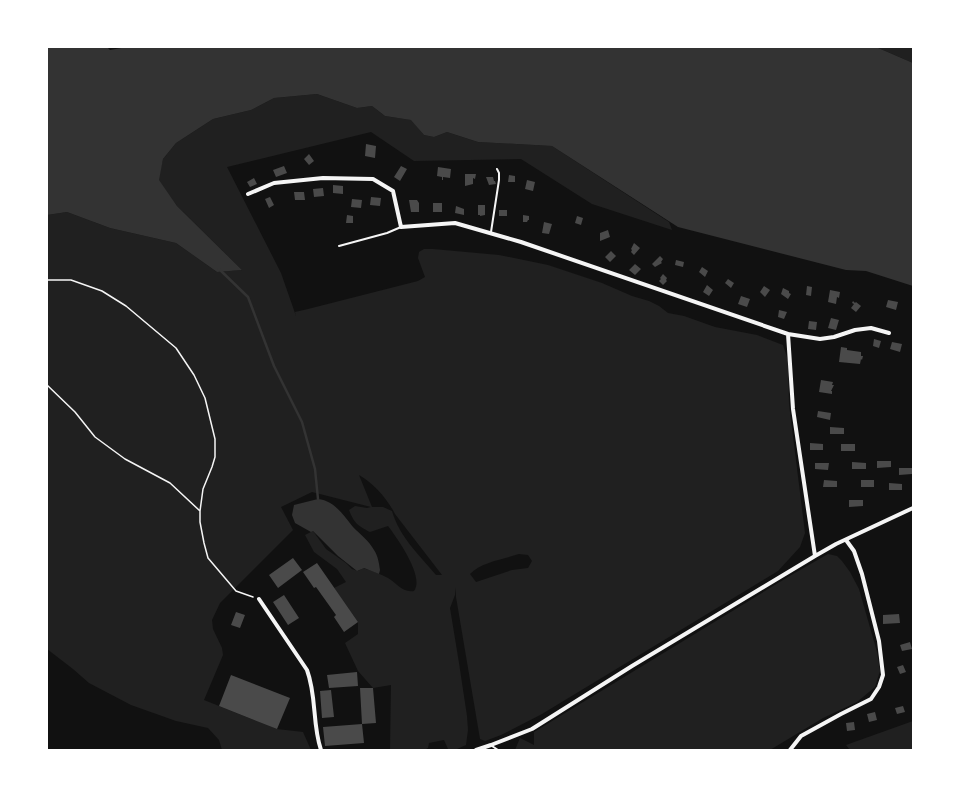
<svg xmlns="http://www.w3.org/2000/svg" width="960" height="797" font-family="Karla,sans-serif">
<style>
.green{fill:#202020;fill-rule:evenodd}
.water{fill:#333}
.lines{fill:none;stroke-linecap:round;stroke-linejoin:round}
.stream{stroke:#333;stroke-width:2.5}
.building{fill:#4a4a4a}
.path{stroke:#f5f5f5;stroke-width:1.5}
.service{stroke:#f5f5f5;stroke-width:2}
.minor{stroke:#f5f5f5;stroke-width:4}
</style>
<rect width="100%" height="100%" fill="#111"/>
<path class="green" d="M876,47H913V63Z
M317,94L357,108L372,106L385,116L412,120L424,135L434,137L447,132L478,142L552,146L669,222L672,230L592,204L521,159L414,161L371,132L227,167L281,273L296,316L295,312L308,309L418,281L425,277L418,258L419,252L424,249H433L499,255L548,265L602,283L632,296L649,301L659,306L668,313L684,316L715,327L757,335L783,345L788,360L789,404L805,533L800,547L778,571L542,714L501,735L485,741L480,739L456,597V587L455,595L450,608L459,663L467,716L468,730L466,745L457,749H448L444,740L429,743L428,748L424,750H390L391,685L373,688L358,671L345,643L358,634V622L334,588L346,582L337,569L314,552L305,535L313,531L326,549L346,563L352,569L358,571L363,568C372,571 381,574 388,578C397,583 402,593 414,591C425,577 397,538 388,526L370,532C358,526 354,523 349,510L355,506L367,508L371,507L312,492L281,507L293,530L220,603L212,620L213,629L222,648L223,655L204,700L277,729L303,732L311,750H222L219,740L208,728L176,721L131,705L89,683L73,669L47,649V215L67,212L110,228L176,243L217,272L242,270L177,206L158,180L163,159L176,143L213,119L251,110L274,98ZM359,475C373,483 387,498 395,514L442,575H436C419,555 399,536 392,511L383,507H372ZM519,554L528,555L532,561L528,568L512,570L476,582L470,574C481,562 504,559 519,554Z
M828,554L837,556L842,561L850,572L859,589L877,652L880,671L875,687L857,702L823,718L770,750H534V749L515,750L520,738L534,745V732L788,577Z
M913,721V750H850L846,745Z"/>
<path class="water" d="M47,47H107L110,50L127,47H876L913,63V286L866,271L846,270L678,227L552,146L478,142L447,132L434,137L424,135L411,120L385,116L372,106L357,108L317,94L274,98L251,110L213,119L176,143L163,159L159,180L177,206L242,270L217,272L176,243L110,228L67,212L47,215Z
M318,499C335,501 343,515 353,527C360,534 369,541 374,550C378,556 379,563 380,570L379,574L364,568L357,571L338,556L313,531L311,532L295,523L292,515L294,505Z"/>
<g class="lines">
<path class="stream" d="M219,269L248,297L274,366L302,422L315,469L318,499"/>
</g>
<path class="building" d="M366,144L376,146L375,158L365,156Z
M309,154L314,161L309,165L304,159Z
M284,166L287,173L276,177L273,170Z
M401,166L407,169L400,181L394,177Z
M438,167L451,169L450,178L443,177V180H442V177L437,176Z
M465,174H476L475,179L473,178V184L465,186Z
M509,175L515,176V182H508Z
M486,177H493L494,181H495L496,184L489,185Z
M254,178L257,184L250,187L247,182Z
M527,180L535,182L533,191L525,189Z
M333,185L343,186V194L333,193Z
M323,188L324,196L314,197L313,189Z
M294,192H304L305,200H295Z
M270,197L274,205L269,208L265,199Z
M371,197L381,198L380,206L370,205Z
M352,199L362,200L361,208L351,207Z
M409,200H417L419,203V212H411Z
M433,203H442V212H433Z
M478,205H485V215L480,216V215H478Z
M456,206L464,209V215L455,213Z
M499,210H507V216H499Z
M347,215L353,216V223H346Z
M523,215L529,216V220H528L527,222H523Z
M577,216L583,218L581,225L575,223Z
M544,222L552,224L549,234L542,233Z
M608,230L610,237L600,241V233Z
M634,243L640,248L634,255L631,252L632,250L631,249Z
M611,251L616,256L610,262L605,257Z
M660,256L663,259L661,262L662,263L655,267L652,264Z
M676,260L684,262L683,267L675,265Z
M635,264L641,269L635,275L629,270Z
M702,267L708,271L705,277L699,272Z
M663,274L667,278L666,280L667,281L663,285L659,281L661,279L660,278Z
M728,279L734,283L731,288L725,283Z
M707,285L713,290L709,296L703,292Z
M764,286L770,290L765,297L760,292Z
M807,286L812,287L811,296L806,295Z
M783,288L789,291V293L791,294L788,299L781,294Z
M830,290L840,292L839,298L837,297L836,304L828,302Z
M741,296L750,299L747,307L738,304Z
M888,300L898,302L896,310L886,307Z
M853,301L855,303L856,302L861,306L856,312L851,308L854,304L852,303Z
M779,310L787,312L784,319L778,317Z
M831,318L839,320L836,330L828,328Z
M809,321L817,322L816,330L808,329Z
M874,339L881,341L879,348L873,346Z
M892,342L902,344L900,352L890,349Z
M841,347L847,348V350L861,352V356H863L862,360L861,359L860,364L839,362Z
M821,380L833,382L832,385H834L831,391H832V394L819,392Z
M818,411L831,413L830,420L817,417Z
M830,427L844,428V434H830Z
M810,443L823,444V450H810Z
M841,444H855V451H841Z
M877,461H891V467L877,468Z
M852,462L866,463V469H852Z
M815,463H829L828,470L815,469Z
M899,468H912V474L899,475Z
M824,480L837,481V487H823Z
M861,480H874V487H861Z
M889,483L902,484V490H889Z
M849,500H863V506L849,507Z
M293,558L302,570L278,588L269,575Z
M317,563L358,622L344,632L334,617L336,615L316,587L314,588L303,572Z
M284,595L299,618L288,625L273,602Z
M236,612L245,615L240,628L231,625Z
M899,614L900,623L883,624V615Z
M910,642L912,649L902,651L900,645Z
M903,665L906,672L900,674L897,667Z
M357,672L358,686L329,688L327,675Z
M231,675L290,698L277,729L219,706Z
M360,688H373L376,723L362,724L364,743L325,746L323,727L362,724Z
M331,690L334,717L322,718L320,691Z
M903,706L905,712L897,714L895,708Z
M875,712L877,720L869,722L867,714Z
M854,722L855,730L847,731L846,723Z"/>
<g class="lines">
<path class="path" d="M47,280H71L102,291L126,306L176,348L194,375L205,398L215,439V457L212,467L203,489L200,511V522L204,543L208,558L236,591L253,597
M47,385L75,412L95,437L125,459L170,483L200,511"/>
<path class="service" d="M491,232L499,180V173L497,169
M339,246L387,233L401,227
M492,746L498,750"/>
<path class="minor" d="M248,194L274,183L323,178L373,179L393,191L401,227L455,223L521,242L788,334L793,409L815,556L632,666L532,729L491,745L476,750
M788,334L820,339L834,337L855,330L871,328L889,333
M815,556L836,544L913,508
M259,599L307,670C317,697 312,724 321,750
M790,750L801,736L841,714L871,699L879,687L883,675L879,641L862,574L854,551L846,540"/>
</g>
<rect width="960" height="797" fill="none" stroke="#ffffff" stroke-width="96"/>
</svg>
